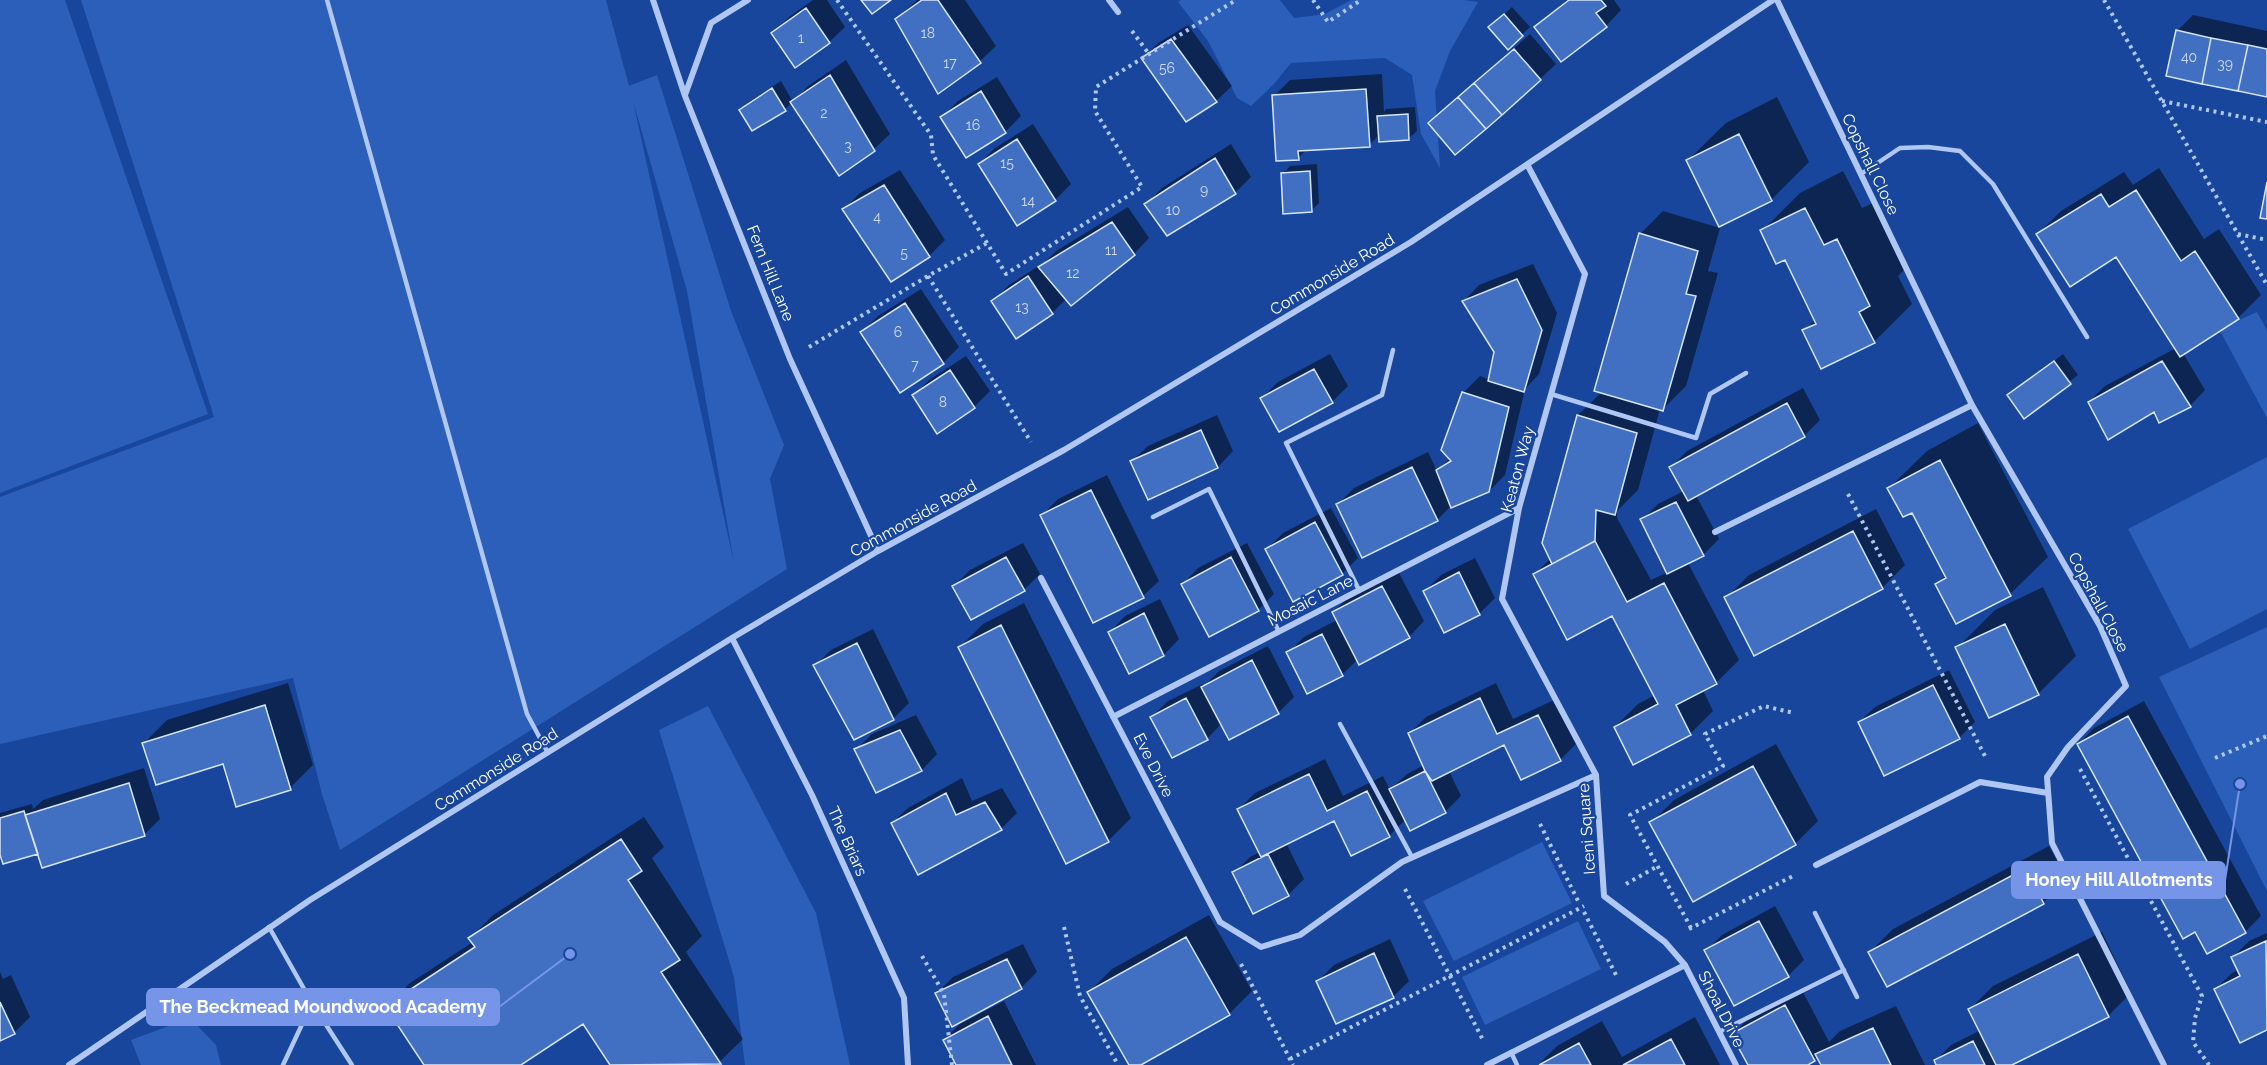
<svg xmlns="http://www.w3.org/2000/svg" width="2267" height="1065" font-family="Raleway,sans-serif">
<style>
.green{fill:#2b5fb9;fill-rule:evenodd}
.shadow{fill:#0007}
.building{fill:#4170c2;stroke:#d6e4fc;stroke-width:1.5}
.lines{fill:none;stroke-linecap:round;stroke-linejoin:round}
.path{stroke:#afc7f2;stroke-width:4;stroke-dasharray:3 4.5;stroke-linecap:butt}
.service{stroke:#afc7f2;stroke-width:4.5}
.minor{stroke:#afc7f2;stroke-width:6}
.labels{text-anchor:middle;stroke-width:4.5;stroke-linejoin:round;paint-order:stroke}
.number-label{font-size:14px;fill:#d0dbf0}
.street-label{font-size:16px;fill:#fff;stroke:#18469c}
.leader{fill:none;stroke:#7795e8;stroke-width:2}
.callout-dot{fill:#7795e8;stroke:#18469c;stroke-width:2}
.callout{fill:#7795e8;stroke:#7795e8;stroke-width:2}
.callout-label{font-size:18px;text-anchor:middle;font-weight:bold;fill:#fff}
</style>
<rect width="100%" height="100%" fill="#18469c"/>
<path class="green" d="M0,0H65L208,414L0,493Z
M81,0H606L629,86L657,75L731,311L784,445L770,479L787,569L340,850L322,794L293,678L0,744V497L214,417ZM633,101L687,291L734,563Z
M1181,0H1280L1294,18L1325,14L1351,0H1463L1478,2L1450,51L1435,91L1440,168L1421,134L1412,75L1385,58L1291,63L1274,84L1251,106L1237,98L1208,41L1178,2Z
M2257,312L2267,330V418L2219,329Z
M2267,457V609L2190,649L2128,529Z
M2267,627V891L2159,677Z
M708,706L816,913L850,1065H745L734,977L659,730Z
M1542,842L1572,903L1454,961L1423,901Z
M1578,921L1601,969L1485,1025L1462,977Z
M190,1018L216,1045L221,1065H141L131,1040Z"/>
<path class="shadow" d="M813,0H827L845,27L829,42L773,33L789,17Z
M917,0H965L996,46L980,61L938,91L896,19Z
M1567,0H1614L1621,10L1606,26L1536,27Z
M1512,7L1530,27L1508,48L1498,20Z
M2193,15L2267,31V95L2177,31Z
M1188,25L1232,86L1216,101L1143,59L1158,43Z
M1530,34L1556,64L1540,79L1430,123Z
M846,60L890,134L874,149L839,173L792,102L785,109L741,110L749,102L781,81L793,102L808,86Z
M1382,74L1384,112L1386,109L1415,107L1417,131L1409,138L1380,134L1369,145L1307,149L1298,158L1274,96L1290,80Z
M997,77L1021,116L1005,132L966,156L942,117L958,101Z
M1777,97L1809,162L1771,200L1688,160L1726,123Z
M1033,124L1071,184L1055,200L979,164L995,148Z
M1231,144L1251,177L1235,193L1146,204L1162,188Z
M1317,164L1319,203L1311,211L1283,174L1290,166Z
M2159,168L2204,239L2219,229L2261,295L2238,318L2183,353L2205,390L2190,406L2155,410L2089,402L2105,386L2176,348L2117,255L2038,234L2061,211L2124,172L2133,185Z
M900,170L945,240L929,256L844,209L860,193Z
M1843,171L1862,208L1875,202L1907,267L1898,276L1912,304L1874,342L1804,331L1816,319L1785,258L1762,231L1800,193Z
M1128,207L1149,238L1134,254L1066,299L1052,313L1016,337L993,301L1009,285L1045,262L1056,251Z
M1663,211L1720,228L1708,271L1718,273L1686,386L1663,409H1660L1638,490L1617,511V518L1651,580L1668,572L1642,520L1658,504L1684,491L1671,467L1687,451L1803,388L1820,420L1804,436L1696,495L1719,539L1703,555L1688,563L1739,660L1716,683L1703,690L1713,711L1690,734L1634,763L1615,727L1638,704L1655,695L1612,614L1534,575L1551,558L1543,543L1578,415L1602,392L1640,234Z
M1533,264L1557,313L1539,374L1525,389L1505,475L1489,491L1450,507L1437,520L1338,504L1354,488L1428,452L1437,471L1450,458L1442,449L1464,392L1480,376L1490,380L1495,351L1464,301L1479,285Z
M921,289L959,347L943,363L901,391L862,332L878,316Z
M1330,354L1348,386L1332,402L1262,398L1278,382Z
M2063,354L2078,375L2024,416L2009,395Z
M966,356L990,391L974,407L914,395L929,380Z
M1217,415L1233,451L1218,467L1149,498L1132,461L1148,446Z
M1978,423L2048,557L2010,594L1957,622L1937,584L1946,575L1912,511L1889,488L1927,451Z
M1107,475L1159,581L1143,596L1042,515L1058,499Z
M1331,508L1358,558L1342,574L1267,549L1283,533Z
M1876,509L1905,565L1882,588L1726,598L1749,575Z
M1023,543L1040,574L1024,590L954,586L970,570Z
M1247,543L1274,594L1258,610L1183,584L1198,568Z
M1475,558L1495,598L1479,614L1425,591L1441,575Z
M1398,571L1424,621L1409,637L1358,659L1342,675L1288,653L1304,637L1337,620L1333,612L1349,597Z
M2043,587L2076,656L2038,694L1957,648L1995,610Z
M1160,599L1179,639L1164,655L1130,672L1110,632L1125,616Z
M1024,603L1131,818L1108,841L960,647L983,624Z
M873,629L909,703L893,719L815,666L831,650Z
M1268,646L1294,697L1279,712L1230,738L1222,723L1207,739L1152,717L1168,701L1203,684L1204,686L1219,671Z
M1949,670L1975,722L1959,738L1859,722L1875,707Z
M288,683L313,765L290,788L224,763L144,743L167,720Z
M1496,683L1513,719L1554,700L1576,744L1560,760L1505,743L1449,771L1461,796L1445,812L1406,819L1389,836L1335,819L1286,843L1304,879L1288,895L1234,873L1250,857L1260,852L1239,809L1255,793L1325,759L1343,796L1383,776L1390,790L1407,774L1424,765L1410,733L1426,717Z
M2144,701L2261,916L2245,932L2208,952L2079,744L2094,728Z
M916,715L937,754L922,770L876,791L856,750L872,734Z
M1776,744L1818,821L1795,844L1651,823L1674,800Z
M144,768L160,819L144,835L39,852L0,850V813L32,804L33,809L43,800Z
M962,778L972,801L1002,788L1017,813L1001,829L892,823L908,808Z
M644,817L664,847L652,858L702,936L686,952L743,1039L716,1065H612L584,1022L518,1065H425L387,1006L410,983L473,942L470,938L493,915Z
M2049,846L2067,879L2044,902L1887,985L1870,952L1893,929Z
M1775,906L1804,960L1788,976L1706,951L1722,935Z
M1209,915L1252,991L1229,1014L1138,1065H1131L1089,992L1112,969Z
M2102,932L2131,993L2108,1016L2009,1065H1938L1936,1060L1951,1045L1981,1030L1970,1009L1993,986Z
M2267,933V1029L2240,1041L2216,989L2232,973L2239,970L2233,957L2249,941Z
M1390,939L1409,981L1393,997L1318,981L1334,965Z
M1023,944L1037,972L1021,988L937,993L953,977Z
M0,972L3,979L11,975L30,1017L14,1033L0,1040Z
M1802,990L1829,1042L1840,1031L1896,1006L1925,1065H1822L1818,1056L1805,1065H1749L1733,1034L1749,1018Z
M1004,1001L1036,1065H958L944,1040L960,1024Z
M1695,1017L1720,1065H1538L1557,1046L1602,1021L1622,1057Z"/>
<path class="building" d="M861,0H891L872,14Z
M922,0H938L981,63L938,94L895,19Z
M1569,0H1601L1606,6L1596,13L1607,27L1561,62L1534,27Z
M806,8L830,43L795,68L771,33Z
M1504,14L1523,36L1508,50L1488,27Z
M2176,30L2211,38L2202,84L2166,76Z
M2211,38L2248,45L2238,91L2202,84Z
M1171,39L1217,102L1186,122L1141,58Z
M2248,45L2267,49V97L2238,91Z
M1514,49L1541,80L1502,115L1474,83Z
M830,75L875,151L839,176L790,102Z
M1474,83L1502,115L1486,129L1458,97Z
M772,88L786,111L752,131L739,110Z
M1366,89L1370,147L1298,151L1299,160L1276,161L1272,95Z
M981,91L1006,133L966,158L940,117Z
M1458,97L1486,129L1455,155L1428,123Z
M1408,114L1409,140L1379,142L1377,116Z
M1739,134L1772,201L1719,227L1686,160Z
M1017,139L1056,201L1017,226L978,164Z
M1215,158L1236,194L1167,236L1144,204Z
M1310,171L1312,212L1283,214L1281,173Z
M2267,182V219L2260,218Z
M884,185L930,257L891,282L842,209Z
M2136,190L2181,261L2195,251L2239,319L2180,357L2116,257L2070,287L2036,234L2101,194L2109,207Z
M1805,208L1824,245L1837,239L1870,306L1859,312L1875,343L1821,369L1802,330L1816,324L1785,260L1776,264L1760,230Z
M1112,222L1135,255L1071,306L1038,267Z
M1639,233L1698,251L1686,294L1696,296L1663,411L1594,391Z
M1028,276L1053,314L1016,339L991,301Z
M1517,279L1542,330L1524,392L1488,381L1494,352L1462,301Z
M905,303L944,364L900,393L860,332Z
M2054,361L2071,384L2024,419L2007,395Z
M2162,361L2191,407L2159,423L2154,412L2108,440L2088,402Z
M1314,369L1333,403L1279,432L1260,398Z
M950,370L975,408L937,434L912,395Z
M1462,392L1509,407L1489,492L1451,508L1436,470L1451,461L1441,450Z
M1787,403L1805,437L1688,501L1669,467Z
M1577,415L1637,433L1615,515L1596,510L1595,541L1552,564L1542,543Z
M1201,430L1218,468L1148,500L1130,461Z
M1940,460L2011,596L1956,624L1935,584L1946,578L1912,513L1903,517L1887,488Z
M1412,467L1438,521L1362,558L1336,504Z
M1091,490L1144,598L1093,623L1040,515Z
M1676,502L1704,556L1667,574L1640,519Z
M1315,522L1343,575L1293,602L1265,549Z
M1853,531L1883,589L1754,656L1724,597Z
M1595,541L1627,602L1664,583L1717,684L1676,705L1691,735L1633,765L1614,727L1658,704L1612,616L1567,640L1533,574Z
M1006,557L1025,591L971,620L952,586Z
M1231,557L1259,611L1209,637L1181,584Z
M1459,572L1480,615L1444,633L1423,591Z
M1382,586L1410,638L1359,665L1332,612Z
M1144,613L1164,656L1129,674L1108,632Z
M2005,624L2039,695L1989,718L1955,647Z
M1001,625L1109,842L1066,864L958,647Z
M1322,634L1343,676L1307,694L1286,652Z
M857,643L894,720L854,740L813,665Z
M1252,660L1279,714L1229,740L1201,687Z
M1933,685L1960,739L1884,776L1858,722Z
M1186,698L1208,740L1172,758L1150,717Z
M1480,698L1497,734L1538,715L1561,761L1521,780L1504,745L1432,781L1425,771L1408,733Z
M265,705L291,790L236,807L223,764L156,785L142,743Z
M2128,716L2246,933L2207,954L2195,932L2183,939L2077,744Z
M900,730L922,771L876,793L854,749Z
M1753,766L1796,845L1693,902L1649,822Z
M1425,771L1446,813L1410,831L1389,789Z
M1309,774L1327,811L1367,791L1390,837L1351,856L1334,821L1261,857L1237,809Z
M129,783L145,836L42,868L25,815Z
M946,793L956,815L985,802L1002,830L918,875L891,823Z
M24,811L38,854L3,864L0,855V818Z
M621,839L642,871L628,880L680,960L661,972L721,1064L610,1065L583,1024L521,1065H424L385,1006L475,947L468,938Z
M1268,854L1289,896L1253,914L1232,872Z
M2026,868L2044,904L1887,987L1868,952Z
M1759,921L1789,977L1734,1006L1704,950Z
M1186,937L1230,1015L1141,1065H1129L1087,992Z
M2266,941L2267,1030L2240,1043L2214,989L2240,976L2231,957Z
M1374,953L1394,998L1336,1024L1316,981Z
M2078,954L2109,1017L2012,1065H1996L1968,1009Z
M1007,959L1022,989L952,1027L935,993Z
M0,1002L15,1034L0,1041Z
M1785,1005L1815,1061L1808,1065H1748L1731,1034Z
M988,1016L1012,1065H956L943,1040Z
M1873,1028L1891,1065H1821L1815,1054Z
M1671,1039L1685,1065H1623Z
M1973,1041L1985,1065H1936L1934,1060Z
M1579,1043L1591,1065H1539Z"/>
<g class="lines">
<path class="path" d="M837,0L931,135L933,155L1006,274L1142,187L1095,111L1096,87L1236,0
M1313,0L1328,22L1361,0
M2104,0L2267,285
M1132,31L1149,54
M2162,101L2267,122
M2238,234L2267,240
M928,276L1031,442
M809,347L928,276L987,243
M1848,494L1986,758
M2215,758L2267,736
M2080,769L2202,996L2195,1018L2193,1042L2209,1065
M1540,824L1579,903
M1626,884L1658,866
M1405,889L1484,1042
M1584,912L1616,975
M1064,927L1080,996L1118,1065
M1691,928L1630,815L1723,766L1705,734L1764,706L1794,713
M1689,929L1795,875
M922,956L944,994L952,1065
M1241,964L1293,1065
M1290,1059L1584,906"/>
<path class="service" d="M327,0L527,714L548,753
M1861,174L1900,148L1928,147L1960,151L1993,184L2087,337
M1551,394L1696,438L1710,394L1746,373
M1153,517L1209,489L1279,632
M1359,590L1286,443L1382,395L1393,350
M1340,724L1412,857
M1815,913L1857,997
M269,927L312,1003L352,1065
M1719,1032L1844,970
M1511,1052L1517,1065
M283,1065L312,1003"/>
<path class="minor" d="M653,0L685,96L790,359L878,551
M1109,0L1118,12
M1777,0L1972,405L2100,626L2126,686L2068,747L2047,777L2052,843L2164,1065
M685,95L711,23L748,0
M1528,166L1585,274L1519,508L1502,599L1596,775
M1715,532L1972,405
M1041,578L1220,922L1261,947L1300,935L1402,862L1596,775L1604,896L1665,942L1685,965L1487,1065
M732,638L812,795L904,998L908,1065
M1113,717L1519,508
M1816,865L1980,782L2048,793
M1685,965L1736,1065
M69,1065L310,900L732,638L878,551L1064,450L1411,242L1773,0"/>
</g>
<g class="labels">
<g class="number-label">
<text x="928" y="38">18</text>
<text x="801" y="43">1</text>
<text x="2189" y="62">40</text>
<text x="950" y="68">17</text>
<text x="2225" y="69">39</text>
<text x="1167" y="73">56</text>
<text x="824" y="118">2</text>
<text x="973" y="130">16</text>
<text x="848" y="151">3</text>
<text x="1007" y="168">15</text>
<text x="1204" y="195">9</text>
<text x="1028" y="206">14</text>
<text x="1173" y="215">10</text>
<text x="877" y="222">4</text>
<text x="1111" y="255">11</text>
<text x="904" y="258">5</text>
<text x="1073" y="278">12</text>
<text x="1022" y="312">13</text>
<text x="898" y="337">6</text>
<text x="915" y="370">7</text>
<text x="943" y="407">8</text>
</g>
<g class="street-label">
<text transform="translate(1871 164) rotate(64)" y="6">Copshall Close</text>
<text transform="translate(771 273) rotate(68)" y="6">Fern Hill Lane</text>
<text transform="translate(1332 274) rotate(-31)" y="6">Commonside Road</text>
<text transform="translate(1517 469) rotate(-75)" y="6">Keaton Way</text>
<text transform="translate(913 518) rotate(-29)" y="6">Commonside Road</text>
<text transform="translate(1310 600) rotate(-27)" y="6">Mosaic Lane</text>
<text transform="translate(2099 602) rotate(62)" y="6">Copshall Close</text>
<text transform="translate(1154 765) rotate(63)" y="6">Eve Drive</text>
<text transform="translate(496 769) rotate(-32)" y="6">Commonside Road</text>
<text transform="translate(1586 829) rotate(-94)" y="6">Iceni Square</text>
<text transform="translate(848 841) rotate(66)" y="6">The Briars</text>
<text transform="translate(1722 1009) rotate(63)" y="6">Shoal Drive</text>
</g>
</g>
<path class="leader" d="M2240 784L2225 880M570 954L499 1007"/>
<g class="callout-dot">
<circle cx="2240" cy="784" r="6"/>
<circle cx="570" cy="954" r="6"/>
</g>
<g class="callout">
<rect x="2012" y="862" width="213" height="36" rx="6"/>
<rect x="147" y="989" width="352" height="36" rx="6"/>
</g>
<g class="callout-label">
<text x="2119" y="886">Honey Hill Allotments</text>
<text x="323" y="1013">The Beckmead Moundwood Academy</text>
</g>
</svg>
